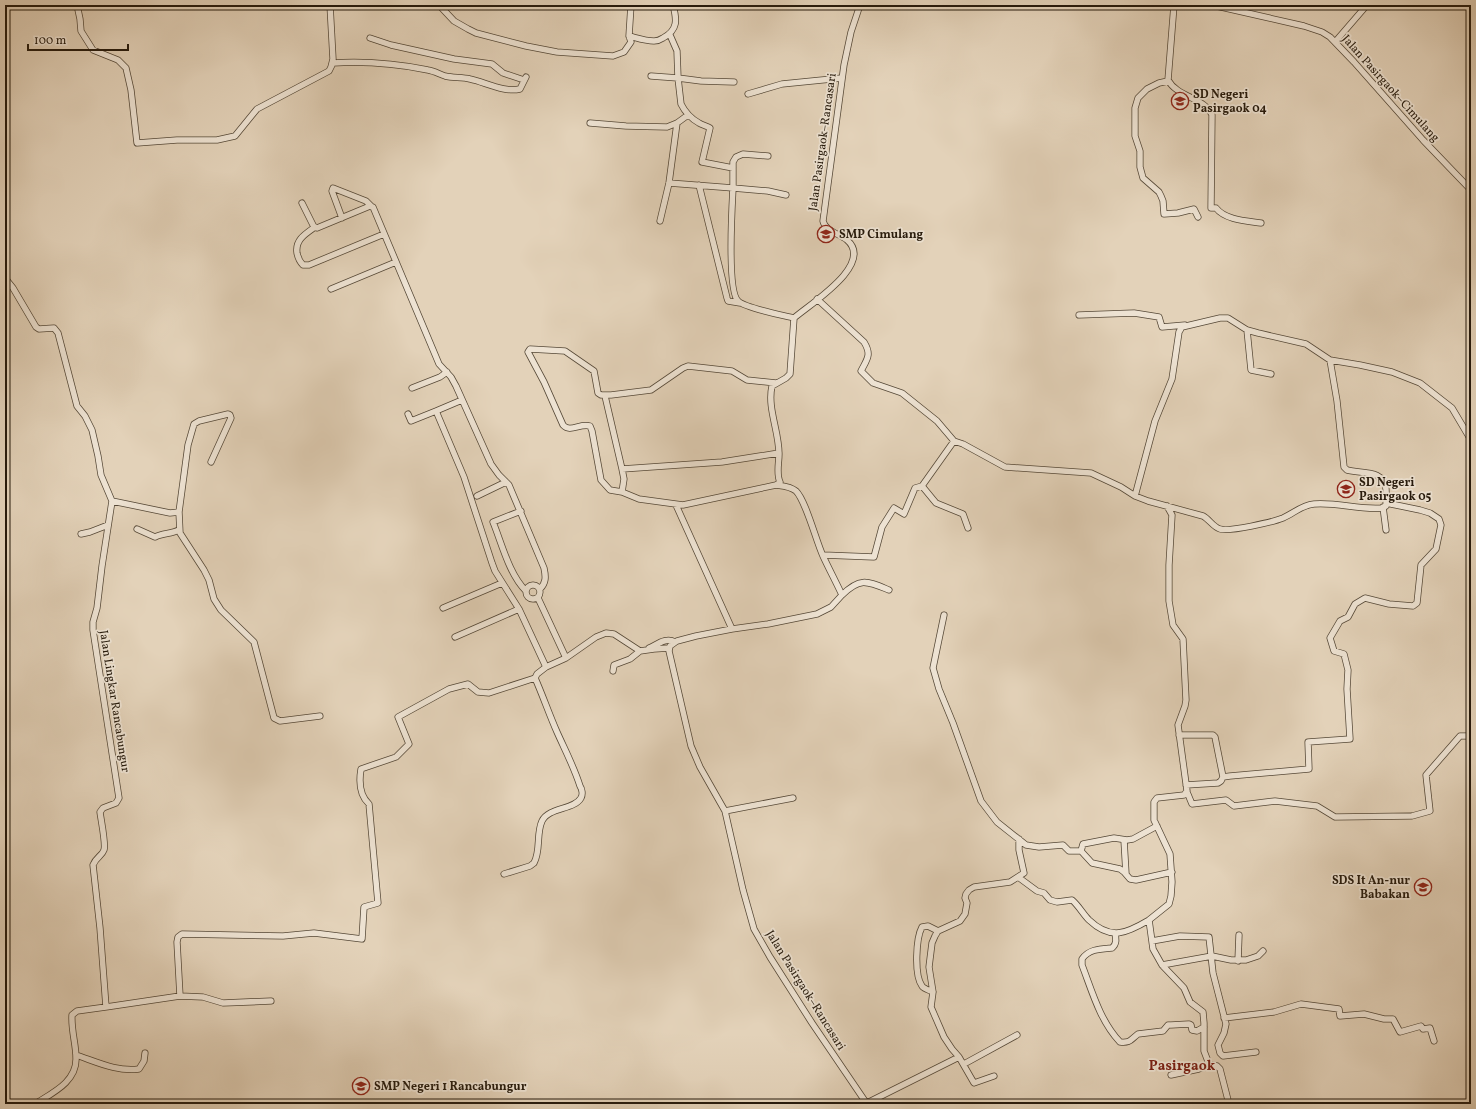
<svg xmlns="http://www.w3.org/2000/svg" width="1476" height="1109" font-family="Vollkorn,serif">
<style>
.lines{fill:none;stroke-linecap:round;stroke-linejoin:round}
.minor-casing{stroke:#554837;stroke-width:7}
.minor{stroke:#ede2d2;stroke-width:5.5}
.labels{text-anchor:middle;stroke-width:3.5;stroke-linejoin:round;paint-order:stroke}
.street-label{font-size:12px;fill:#261a0c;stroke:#ede2d2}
.poi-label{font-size:12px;font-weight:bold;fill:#261a0c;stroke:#ede2d2;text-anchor:start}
.quarter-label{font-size:14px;font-weight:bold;fill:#7a1f14;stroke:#ede2d2}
</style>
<rect width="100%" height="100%" fill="#e3d2b9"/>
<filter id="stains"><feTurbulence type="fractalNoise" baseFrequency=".005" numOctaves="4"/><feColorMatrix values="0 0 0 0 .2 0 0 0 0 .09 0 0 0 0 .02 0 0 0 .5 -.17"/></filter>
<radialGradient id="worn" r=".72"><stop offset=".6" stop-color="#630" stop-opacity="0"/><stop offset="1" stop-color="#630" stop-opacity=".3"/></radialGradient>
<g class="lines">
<defs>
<path id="minor" d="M77,5L80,19L81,31L93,50L118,60L126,68L131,90L137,143L177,140H217L235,136L257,109L329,71L331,67L333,59L330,5
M439,5L454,21L468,29L476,33L526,46L557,52L613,56L624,52L631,42L629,36L631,5
M859,5H873
M860,5L851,32L844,65L823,221C825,231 840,234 847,240C875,264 810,304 794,318L790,374L786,378L772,386C767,408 779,431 779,454C779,463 776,474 780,482L776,485C783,486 790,486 796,491C806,501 816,541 823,556C829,569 836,582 842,595L831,607L817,614L768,624L732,629L696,636L677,641L670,646L669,651L691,746L700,767L725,811L743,890L754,929L770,957L812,1023L867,1104
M1174,5L1168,80C1177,97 1205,98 1212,115L1211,208H1216C1225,220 1247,221 1261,223
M1212,5L1304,26L1322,32L1330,37L1354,62L1423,140L1471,190
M629,36C637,38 646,41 654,41C658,41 660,40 663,38C678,30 677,20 673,5
M370,38L391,45L454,59L492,64L503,73L524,80
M1335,42L1367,5
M331,67L333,63C364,61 398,64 428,70C434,71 439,74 445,76C453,78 462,77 470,79C485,82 504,93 520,89L526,77
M651,76L678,78L677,51L670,35
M1168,81L1159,83L1147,89L1138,98L1135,108V136L1140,151V167L1143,178L1159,192L1161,196L1163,201L1164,214L1178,213L1194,209L1198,217
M748,94L782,84L842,78
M590,123L626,126L667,127L677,123L688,115
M733,168L702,162L710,128C707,126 702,125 699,123C690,118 685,112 681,104L678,78L701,81L734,82
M669,183L733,188V162L736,157L743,154L768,156
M699,185L727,298L728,301L740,303
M786,195L768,191L733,188C732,207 727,290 738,301C745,308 782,315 794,318
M302,203L314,227L317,228L370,206L373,207L439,364L451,377L456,386L491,464L499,475L509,485L544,568C546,577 546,583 540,589
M342,218L332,191L333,188L366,201L372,207
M660,221L669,183L677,123
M315,227C305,234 295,240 297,253C298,258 300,262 303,265H309L384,234
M5,278L13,288L36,327L39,329L54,328L58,333L77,406L85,416L92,430L98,456L101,475L112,501L102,566L97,608L93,622V630L119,798L116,803L103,808L100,812C101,820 106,844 104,850C102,856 96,857 93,865L100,928L106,1007L77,1011L72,1015C71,1030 76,1044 76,1058C77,1082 52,1093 35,1104
M331,289L396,262
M817,299L864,342C872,355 867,359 861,371L873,383L902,393L937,421L954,441
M1079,315L1134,313L1159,317L1162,327L1185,325
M1247,330L1251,370L1271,374
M412,388L440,377L447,372
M605,396L622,469
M462,400L436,411L464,477L492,563L495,571L519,609L546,667L566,658L596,637L606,633L614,634L640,651L654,649L669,648
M408,414L411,421L436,411
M776,485L683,505L639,499L622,492L624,479L622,469L722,462L779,453
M922,486L936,503L963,514L968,528
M622,492L610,490L601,480L592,431L590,426C580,423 570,433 563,425L544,382L528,352L530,349L565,351L594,371L598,393L601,395H611L651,390L683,368L688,366L732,371L747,380L776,383
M477,496L506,482
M1135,496L1155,421L1172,379L1179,332L1182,327L1220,318H1228L1247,330L1258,333L1306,344L1330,360
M112,501L170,513L179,512L180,533L204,570L209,580L214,599L221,610L254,642L274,718L280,721L320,716
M676,505L732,629
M1167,506L1172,515L1169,565V601L1173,625L1183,639L1186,700L1185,706L1178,725L1187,791L1184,795L1157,798L1154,802V820L1170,854L1172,882L1171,896L1169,904L1149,920L1153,949L1162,965L1184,988L1190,1002L1203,1012L1204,1023V1051L1209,1064L1217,1066L1220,1069L1229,1104
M1383,507L1386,530
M521,511L493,522C502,544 509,574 526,591
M179,512L188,445L194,424L199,421L228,414L230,415L231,418L211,462
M137,529L155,537C163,533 171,534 179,530
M81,534L90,532L108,525
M823,555L874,557L882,527L894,508L904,514L915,488L922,486L954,441L963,444L1005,467L1091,473L1121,487L1135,496L1148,501L1203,516C1209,519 1213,527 1220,529C1230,532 1273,522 1283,518C1294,513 1302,505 1314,504C1337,502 1359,510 1382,508L1386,506C1387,500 1386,495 1386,489C1384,469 1362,474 1347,470L1344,467L1337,401L1330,360L1360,365L1392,372L1420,383L1452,408L1471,440
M526 592a7 7 0 1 1 14 0a7 7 0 1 1-14 0Z
M842,595C860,577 867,581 889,590
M538,598L566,658
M443,608L502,583
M944,615L933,668L939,689L953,723L981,801L997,822L1026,845L1039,847L1063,845L1069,851H1081L1092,863L1120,869L1124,872L1130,879L1136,880L1172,872
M455,637L519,609
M649,648C658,644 666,637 675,642
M613,671L614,665L630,659L640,651
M1179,735H1213L1215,737L1223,777
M1186,785L1218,783L1221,781L1223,777L1230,776L1309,769L1308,742L1350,739L1347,689L1348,670L1344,654L1334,651L1330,638L1340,621L1348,617L1355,604L1365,598L1389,604L1413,606L1417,603L1421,565L1436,549L1441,525L1439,519L1430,513L1420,510L1386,503
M1187,792L1192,804L1226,800L1234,806L1275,801L1317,806L1335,817L1412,816L1430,811L1426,775L1460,736H1471
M725,811L793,798
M1124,840L1126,874
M1081,851L1083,844L1114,838L1127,840L1133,839L1157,826
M504,874L530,866L534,863C541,850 536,834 542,821C549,807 574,810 581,798C583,794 582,789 580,786C574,767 565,750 557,732C549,714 543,696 535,678L537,674L546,667
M1018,877L1037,891L1044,893L1050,900L1057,902L1072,900C1079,906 1083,914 1089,920C1111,941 1127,933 1149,920
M1115,933C1116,939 1117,944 1112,948C1100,949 1089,949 1082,959V965C1092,991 1100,1021 1120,1042C1131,1043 1130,1040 1138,1034L1163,1031L1168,1025H1171L1189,1024L1191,1025L1192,1030L1197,1031L1204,1027
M1152,941L1180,936L1209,937L1213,973L1226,1024L1224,1033L1218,1045L1220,1053L1223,1056L1256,1052
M1238,961L1239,935
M1162,965L1212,956L1231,960H1246L1258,956L1263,951
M933,992C929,990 924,989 922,986C914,975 916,938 922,927L928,926L938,931
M180,996L177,942L178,937L182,934L283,936L314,933L362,939L364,907L378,903L369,804C359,795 359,781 361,769L396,757L409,744L398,717L449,689L468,684L478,692L489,693L535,678
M106,1007L180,996L203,997L223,1003L271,1001
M1224,1018L1274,1012L1301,1004L1339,1009L1340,1016L1364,1014L1384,1019H1393L1400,1032L1421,1026L1423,1029L1430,1028L1434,1041
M76,1055C97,1062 117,1072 139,1069L144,1061L145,1053
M964,1064L1017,1035
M1171,1075L1199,1069L1211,1065
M994,1076L974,1083L959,1057L952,1049L944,1037L931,1007L933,992L929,967L932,943L935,936L938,931L960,921L965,914L967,903L965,898L966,894L969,890L974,887L1010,882L1024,873L1019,850V839
M867,1103L959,1057"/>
</defs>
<use href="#minor" class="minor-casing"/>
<use href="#minor" class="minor"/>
</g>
<defs>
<symbol id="school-ring" viewBox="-11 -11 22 22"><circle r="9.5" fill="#ede2d2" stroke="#8f2418" stroke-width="1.5"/><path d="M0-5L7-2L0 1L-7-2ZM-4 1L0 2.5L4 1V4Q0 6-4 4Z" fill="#8f2418"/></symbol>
</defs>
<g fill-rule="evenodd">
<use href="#school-ring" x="1170" y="91" width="20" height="20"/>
<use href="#school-ring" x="816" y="224" width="20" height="20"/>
<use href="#school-ring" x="1336" y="479" width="20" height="20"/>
<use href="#school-ring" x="1413" y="877" width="20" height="20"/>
<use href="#school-ring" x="351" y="1076" width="20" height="20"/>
</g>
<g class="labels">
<g class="street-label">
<text transform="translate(1391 88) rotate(48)" y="4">Jalan Pasirgaok–Cimulang</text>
<text transform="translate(822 142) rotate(-82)" y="4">Jalan Pasirgaok–Rancasari</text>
<text transform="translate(115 701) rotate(81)" y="4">Jalan Lingkar Rancabungur</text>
<text transform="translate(806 990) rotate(58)" y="4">Jalan Pasirgaok–Rancasari</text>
</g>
<g class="poi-label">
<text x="1193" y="98">SD Negeri<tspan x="1193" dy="14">Pasirgaok 04</tspan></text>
<text x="839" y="238">SMP Cimulang</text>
<text x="1359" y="486">SD Negeri<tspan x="1359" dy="14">Pasirgaok 05</tspan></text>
<text x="1410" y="884" text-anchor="end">SDS It An-nur<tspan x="1410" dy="14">Babakan</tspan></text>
<text x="374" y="1090">SMP Negeri 1 Rancabungur</text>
</g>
<g class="quarter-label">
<text x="1182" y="1070">Pasirgaok</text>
</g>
</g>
<rect width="1476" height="1109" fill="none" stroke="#e3d2b9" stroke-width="20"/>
<rect x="6" y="6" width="1464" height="1097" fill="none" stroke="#261a0c" stroke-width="2"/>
<rect x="10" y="10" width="1456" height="1089" fill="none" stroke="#261a0c"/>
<path d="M28 44v6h100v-6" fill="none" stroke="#261a0c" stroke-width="2"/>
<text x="34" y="44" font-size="12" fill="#261a0c" stroke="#ede2d2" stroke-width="3" paint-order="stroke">100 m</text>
<rect width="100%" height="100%" filter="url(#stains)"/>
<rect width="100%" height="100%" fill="url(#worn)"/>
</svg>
